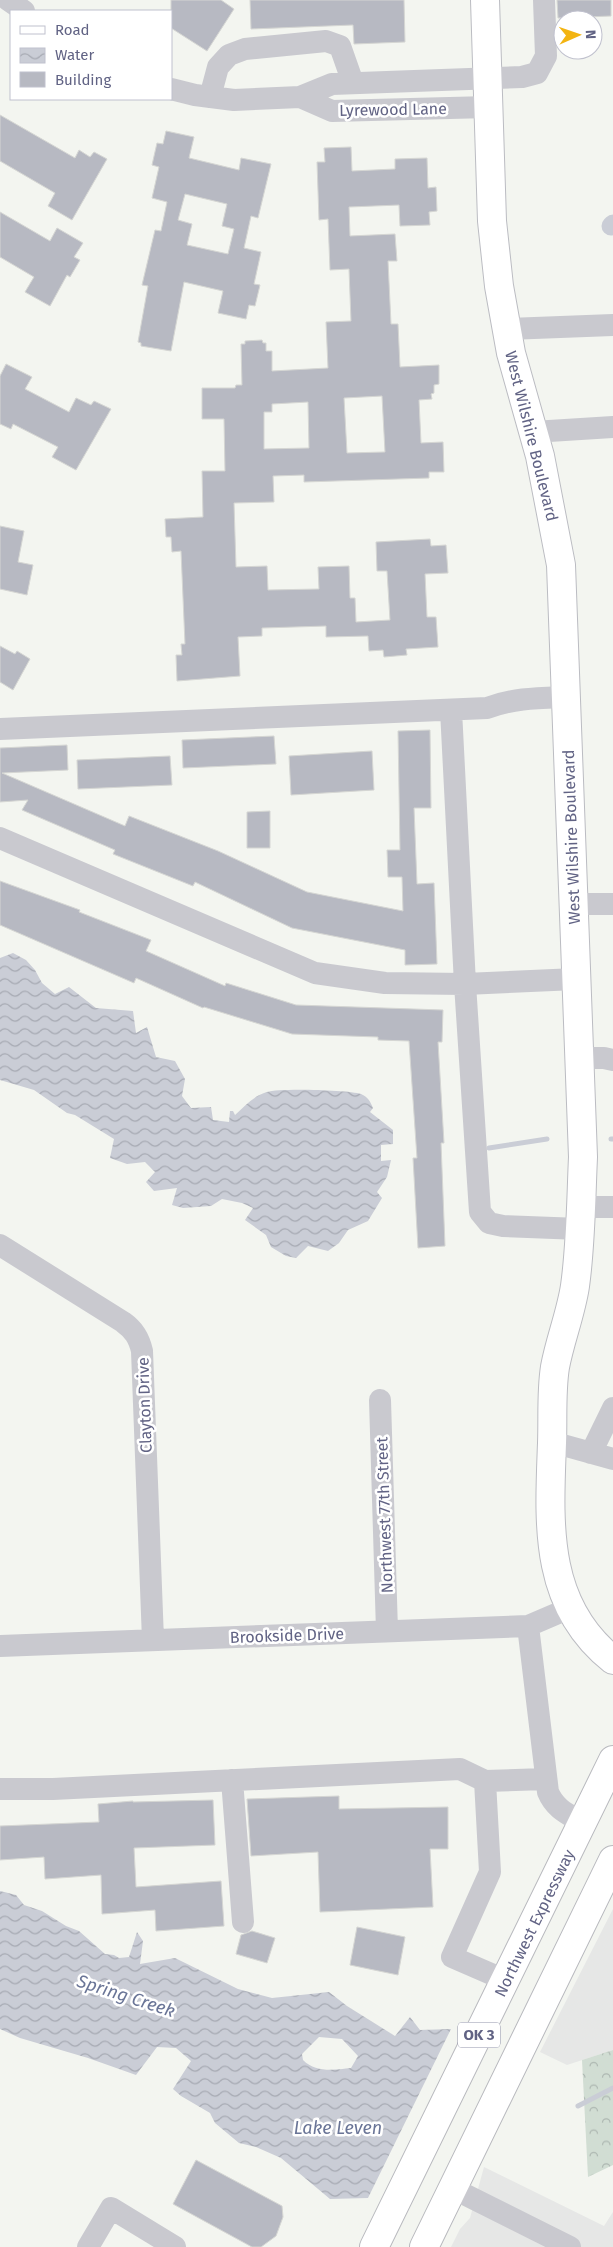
<svg xmlns="http://www.w3.org/2000/svg" width="613" height="2247" font-family="'Fira Sans',sans-serif">
<style>
.built{fill:#e6e7e6}
.forest{fill:url(#forest-crowns)}
.water{fill:url(#water-waves);fill-rule:evenodd}
.lines{fill:none;stroke-linecap:round;stroke-linejoin:round}
.stream{stroke:#cacdd6;stroke-width:5}
.canal{stroke:#cacdd6;stroke-width:19}
.building{fill:#b7b9c2;stroke:#d5d6d3;fill-rule:evenodd}
.major-casing{stroke:#bbbcc2;stroke-width:30}
.highway-casing{stroke:#b8b9be;stroke-width:30}
.minor{stroke:#c9c9cf;stroke-width:22}
.major{stroke:#fff;stroke-width:28}
.highway{stroke:#fff;stroke-width:28}
.labels{text-anchor:middle;stroke-width:5;stroke-linejoin:round;paint-order:stroke}
.shield{fill:#fff;stroke:#9092a9;stroke-width:1}
.shield-label{font-size:15px;font-weight:bold;fill:#616384}
.street-label{font-size:16px;fill:#616384;stroke:#fff}
.water-label{font-size:18px;font-style:italic;fill:#6a7597;stroke:#fff}
</style>
<defs>
<pattern id="forest-crowns" width="20" height="18" patternUnits="userSpaceOnUse" patternTransform="scale(1.25)"><rect width="20" height="18" fill="#d1ddd3"/><path d="M2 6a3 3 0 1 1 6 0M12 15a3 3 0 1 1 6 0" fill="none" stroke="#adb7b1"/></pattern>
<pattern id="water-waves" width="16" height="10" patternUnits="userSpaceOnUse" patternTransform="scale(1.25)"><rect width="16" height="10" fill="#cacdd6"/><path d="M0 5q4-4 8 0t8 0" fill="none" stroke="#a7aab3"/></pattern>
</defs>
<rect width="100%" height="100%" fill="#f3f5f0"/>
<path class="built" d="M613,1909V2050L567,2065L540,2052Z
M484,2167L604,2226L613,2212V2247H451L460,2229L470,2218Z"/>
<path class="forest" d="M613,2050V2165L588,2177L582,2060Z"/>
<path class="water" d="M13,953L26,960L35,970L42,983L55,994L69,987L96,1008L133,1011L136,1033L147,1027L156,1057L175,1061L185,1079L182,1096L191,1108L211,1107L213,1120L229,1122L230,1111H233L235,1115C245,1106 253,1096 267,1092C279,1088 348,1090 361,1094C368,1097 370,1101 373,1108L370,1112L393,1130V1144L381,1145V1161L391,1160L387,1177L377,1192L382,1198L368,1221L348,1230L339,1243L328,1251L308,1246L296,1258L286,1256L271,1247L266,1235L245,1220L253,1208L242,1203L222,1199L211,1206L183,1208L172,1205L177,1188L154,1191L146,1182L155,1172L145,1162L127,1164L110,1158L114,1139L75,1115L67,1113L34,1090L0,1080V958Z
M0,1891L16,1895L24,1905L42,1911L66,1926L79,1931L105,1954L114,1955L119,1958L129,1957L137,1932L143,1941L140,1964L175,1958L238,1989L272,1998L329,1992L347,2006L395,2036L410,2017L420,2030L451,2029L368,2198L330,2199L281,2158L256,2147L239,2143L215,2123L210,2113L181,2096L173,2089L191,2061L176,2048L157,2047L136,2075L88,2058L20,2038L0,2029ZM319,2037L342,2039L358,2056L351,2068C334,2070 316,2073 303,2060L302,2054Z"/>
<g class="lines">
<path class="stream" d="M611,1139H613
M489,1148L547,1139
M578,2106L613,2088"/>
<path class="canal" d="M611,226L613,224"/>
</g>
<path class="building" d="M171,0H221L234,9L207,51L171,28Z
M250,0H404L405,42L354,44L353,25L251,29Z
M557,0H611V16L558,18Z
M0,115L75,158L79,150L90,157L94,152L107,159L72,220L48,206L55,193L0,161Z
M166,131L194,137L189,158L239,170L241,158L271,164L258,218L251,216L244,248L261,252L254,284L260,285L255,306L249,305L246,319L218,313L223,291L184,282L171,351L141,346V343L138,342L148,286L142,285L155,230L161,231L167,202L152,198L159,167L152,165L157,143L163,144ZM185,194L227,204L222,226L234,229L228,254L187,245L192,224L178,220Z
M351,147L352,171L395,169V159L427,158L428,188L436,187L437,211L429,212L430,225L400,226L399,205L349,207L350,236L395,234L397,261H388L391,324H398L400,367L439,365V384L434,385V393L431,394L432,399L419,400L421,443L443,442L444,472H429V478L304,482V475L273,476L274,502L234,503L236,567L267,566L268,590L319,589L318,567L349,566L350,598H355L356,622L390,620L387,571H377L376,542L430,539L431,546L446,545L448,573L425,574L427,617H436L438,647L406,649L407,655L384,657L383,650L369,651L368,636L326,637V626L262,628V636L238,637L240,676L177,681L176,655H182L181,644H185L181,551L172,552L171,537H166L165,519L203,517L202,471H225L224,419H202V388H235L236,385H242L241,344H245V341L262,340L263,343H266V351H272V371L328,368L326,322L351,321L349,269L330,270L328,219L319,220L317,162H325L324,148ZM382,396L385,452L347,453L344,398ZM308,402L309,448L264,449V412H272V404Z
M0,212L50,241L57,228L83,243L74,257L80,260L70,277L67,275L50,306L25,292L34,277L0,257Z
M6,364L32,377L25,389L69,412L76,398L91,405L94,401L111,409L76,470L52,457L58,447L13,424L11,429L0,424V376Z
M0,526L24,531L18,562L33,565L27,595L0,589Z
M0,646L15,654L17,651L30,659L13,690L0,682Z
M430,730L431,808H414L417,884L434,883L437,964L405,965V950L292,928L195,882L193,886L113,854L115,850L22,810L28,800L0,802V748L67,745L68,770L2,773L125,826L129,816L218,851L307,892L403,911L402,877H388L387,850H400L398,731Z
M274,736L276,764L183,768L182,740Z
M372,751L374,790L291,795L289,756Z
M170,756L172,785L78,789L77,760Z
M270,811V848H247V812Z
M0,881L80,910L79,912L151,940L146,951L225,986L226,983L296,1005L443,1010L442,1042H438L444,1143H441L445,1246L418,1248L413,1158H417L409,1041L378,1040V1037L292,1034L204,1007L203,1008L136,978L134,983L0,925Z
M339,1796V1809L448,1807V1849H430L433,1907L320,1912L318,1852L251,1856L247,1799Z
M213,1800L215,1845L134,1848L136,1887L221,1881L224,1926L156,1931L155,1910L102,1914L101,1875L45,1879L44,1857L0,1860V1826L99,1822L98,1804L133,1801V1802Z
M357,1927L405,1937L398,1975L350,1965Z
M252,1931L275,1938L267,1963L236,1954L241,1935Z
M196,2160L282,2206L283,2217L276,2236L261,2247H252L173,2204Z"/>
<g class="lines">
<defs>
<path id="major" d="M485,0L492,221L499,286L511,353L540,456L561,565L583,1157C581,1200 581,1243 575,1286C571,1313 560,1340 555,1367C551,1392 553,1418 552,1443C549,1523 543,1605 613,1660"/>
<path id="highway" d="M374,2247L613,1760
M424,2247L613,1860"/>
</defs>
<use href="#major" class="major-casing"/>
<use href="#highway" class="highway-casing"/>
<path class="minor" d="M8,0L24,11
M171,89L195,95L234,100L300,97L332,84L522,77L537,73L546,56L544,0
M210,97L218,67L229,55L245,49L326,41L340,46L353,83
M300,97L332,111L489,107
M507,329L613,325
M533,432L613,427
M451,710L465,984L480,1212L489,1223L503,1226L580,1229
M0,729L487,708C513,698 539,698 566,697
M0,838L315,973L385,983L465,984L576,979
M573,904H613
M579,1058H604L613,1060
M581,1207H613
M0,1245L123,1322C134,1330 139,1338 142,1351L153,1640
M380,1400L387,1631
M552,1442L613,1459
M591,1453L613,1408
M528,1626L548,1792C555,1809 568,1814 583,1823
M0,1646L528,1626L570,1608
M232,1780L243,1922
M0,1789H53L460,1769L485,1781
M505,1980L452,1957L490,1872L485,1781L545,1779
M452,2188L570,2247
M88,2247L111,2208L175,2247"/>
<use href="#major" class="major"/>
<use href="#highway" class="highway"/>
</g>
<g class="labels">
<rect class="shield" x="458" y="2022.5" width="42" height="25" rx="4"/>
<g class="shield-label">
<text x="479" y="2040">OK 3</text>
</g>
<g class="street-label">
<text transform="translate(393 109) rotate(-1)" y="6">Lyrewood Lane</text>
<text transform="translate(532 436) rotate(76)" y="6">West Wilshire Boulevard</text>
<text transform="translate(571 837) rotate(-92)" y="6">West Wilshire Boulevard</text>
<text transform="translate(144 1405) rotate(-92)" y="6">Clayton Drive</text>
<text transform="translate(384 1515) rotate(-92)" y="6">Northwest 77th Street</text>
<text transform="translate(287 1635) rotate(-2)" y="6">Brookside Drive</text>
<text transform="translate(534 1923) rotate(-64)" y="6">Northwest Expressway</text>
</g>
<g class="water-label">
<text transform="translate(126 1996) rotate(18)" y="6">Spring Creek</text>
<text x="338" y="2134">Lake Leven</text>
</g>
</g>
<rect x="10" y="10" width="162" height="90" fill="#ffffff" stroke="#c0c1ce"/>
<rect x="20" y="26" width="25" height="8" fill="#ffffff" stroke="#c0c1ce"/>
<text x="55" y="35" font-size="15" fill="#616384">Road</text>
<rect x="20" y="48" width="25" height="15" fill="url(#water-waves)" stroke="#c0c1ce"/>
<text x="55" y="60" font-size="15" fill="#616384">Water</text>
<rect x="20" y="72" width="25" height="15" fill="#b7b9c2" stroke="#c0c1ce"/>
<text x="55" y="85" font-size="15" fill="#616384">Building</text>
<g transform="translate(578 35) rotate(88)"><circle r="24" fill="#ffffff" stroke="#c0c1ce"/>
<path d="M0-4L9 19L0 12L-9 19Z" fill="#f3b412"/>
<text y="-8" font-size="14" font-weight="bold" text-anchor="middle" fill="#616384">N</text>
</g>
</svg>
